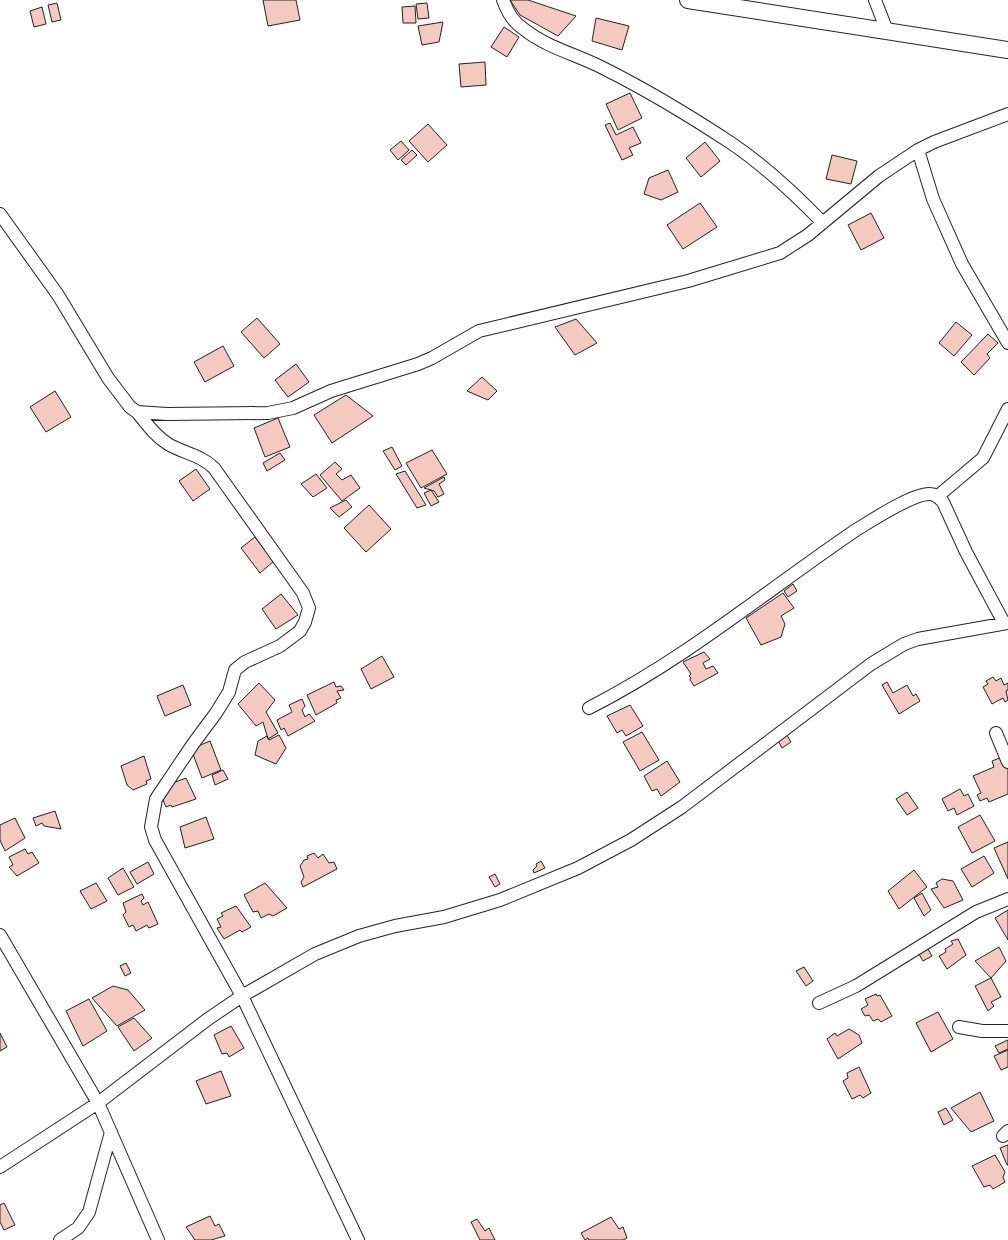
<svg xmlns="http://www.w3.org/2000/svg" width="1008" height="1240" font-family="'PT Sans',sans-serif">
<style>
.building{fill:#f3c9c0;stroke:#222}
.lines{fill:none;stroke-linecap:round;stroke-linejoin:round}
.minor-casing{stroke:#222;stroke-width:14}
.major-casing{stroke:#222;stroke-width:18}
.minor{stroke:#fff;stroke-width:12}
.major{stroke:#fff;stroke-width:16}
</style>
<rect width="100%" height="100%" fill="#fff"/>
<path class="building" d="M263,0H296L300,20L268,26Z
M510,0H528L576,16L558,36L520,15Z
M57,3L61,20L52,22L48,5Z
M427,3L429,18L418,19L416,4Z
M415,6L416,23H403L402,7Z
M42,7L46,24L34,27L30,11Z
M596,18L629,26L622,50L592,41Z
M443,22L439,42L422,45L418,26Z
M504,27L519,37L507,57L491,47Z
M485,62L486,85L461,87L459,64Z
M630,93L642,118L618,130L606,104Z
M610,123L616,135L633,127L641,143L629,148L633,155L622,160L605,125Z
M428,124L447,145L428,162L409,141Z
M401,141L409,150L398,160L390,150Z
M705,142L720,161L701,177L686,158Z
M412,150L417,155L406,165L401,160Z
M832,155L857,161L851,184L826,179Z
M668,170L678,192L661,200L644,194L649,178Z
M700,203L717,227L683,249L667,225Z
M871,213L884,238L861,250L848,225Z
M257,318L280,344L264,358L241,332Z
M576,319L597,343L575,355L555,327Z
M956,322L972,335L954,356L939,343Z
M988,334L998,343L987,354L990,358L974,375L961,362Z
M223,346L234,366L205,382L194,362Z
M296,364L309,382L288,397L275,380Z
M482,377L497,391L488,400L467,391Z
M55,391L71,417L46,432L30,407Z
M346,395L373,416L332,443L314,415Z
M278,418L290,447L265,457L254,428Z
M392,447L402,466L395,470L383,451Z
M432,450L447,474L421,488L406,463Z
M280,453L285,460L267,471L263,463Z
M335,462L342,469L336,474L342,480L351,475L360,488L342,501L320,475Z
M196,469L210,489L193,501L179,481Z
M405,471L426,505L417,508L396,474Z
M316,474L327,488L313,497L301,484Z
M444,477L445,480L439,484L444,494L438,497L434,491L424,488Z
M431,490L439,502L431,506L424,493Z
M346,500L352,507L339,517L330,508Z
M369,505L391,529L366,552L344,528Z
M255,537L274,561L260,573L241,548Z
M793,584L797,591L788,597L784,591Z
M783,593L794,608L781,616L785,624L781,637L761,645L746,618Z
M281,594L298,615L276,629L262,609Z
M704,652L710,659L703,663L706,669L713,666L718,673L694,686L690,680L691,678L689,676L691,674L683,662Z
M382,656L394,677L371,689L361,669Z
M993,677L996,681L1001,678L1004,685L1008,683V690L1006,691L1008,700L1005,702L1003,698L992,704L983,687L988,684L986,681Z
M334,682L336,687L341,686L344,690L337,691L341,698L336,700L337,703L316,715L307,695Z
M887,682L893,693L907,685L913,696L916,694L920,701L899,714L882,685Z
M259,683L275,700L266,712L278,733L268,739L263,722L256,726L238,704Z
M183,685L191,705L165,716L157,696Z
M302,699L305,706L302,710L305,717L309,714L315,721L288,736L284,728L281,730L277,720L292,712L289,705Z
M630,705L643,726L626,736L622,730L617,733L607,716Z
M642,732L659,760L640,771L623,742Z
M785,732L791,742L782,748L776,737Z
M279,735L286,748L276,764L255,755L258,741L267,736L269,740Z
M210,741L221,770L202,778L191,749Z
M144,756L151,779L146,781L147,784L133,790L127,785L121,766Z
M1002,757L1008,769V794L989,802L987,798L980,801L977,795L981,793L973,776L994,767L992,761Z
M667,761L680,782L661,796L657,789L652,791L644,776Z
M223,770L228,779L215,785L212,775Z
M186,778L196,799L172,807L171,805L166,807L160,793L165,786Z
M960,789L964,796L968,794L974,806L957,815L954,808L948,811L942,799Z
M907,792L918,808L907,815L896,799Z
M55,811L61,829L44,826L42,823L36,826L33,818Z
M980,815L995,841L972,853L958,827Z
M206,817L214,839L185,848L180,827Z
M15,818L25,838L5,851L0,840V825Z
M1008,842V879L994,848Z
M25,849L28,854L32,852L39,863L17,876L9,867L13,865L9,857Z
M314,853L318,858L323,854L329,863L334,862L337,869L303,887L301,882L304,877L300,866L304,860L308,859L307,856Z
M984,856L994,873L972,887L961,869Z
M541,861L545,868L534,873L533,870L537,866L536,864Z
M148,862L154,874L137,884L130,872Z
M123,868L134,887L118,895L108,878Z
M914,870L927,887L899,909L888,891Z
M495,874L500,884L495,887L489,877Z
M942,879L953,881L963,900L944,908L931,889L938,887L936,883Z
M96,883L107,901L91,909L80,891Z
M265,883L287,908L273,916L269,914L261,918L258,911L253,912L244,895Z
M922,893L931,910L924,916L914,898Z
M142,894L144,898L141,901L143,905L148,902L158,924L149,928L147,925L136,931L133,925L129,927L123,915L126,912L123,903Z
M236,906L251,927L242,932L240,930L224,939L217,928L221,927L217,919L223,916L221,913Z
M1008,910V940L995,918Z
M958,939L966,955L947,969L939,956L946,952L945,949L953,944L951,941Z
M925,944L932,956L923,961L916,949Z
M999,947L1006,961L991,978L975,961Z
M126,963L131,973L125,976L120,966Z
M804,967L813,981L806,986L796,971Z
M991,978L1001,997L991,1002L994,1006L988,1011L975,986Z
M113,986L128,990L145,1010L117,1026L92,998Z
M876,994L877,996L880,995L892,1016L881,1022L878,1019L873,1021L869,1015L865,1016L861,1009L868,1005L865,999Z
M89,999L107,1031L83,1046L66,1011Z
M938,1012L953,1039L931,1052L916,1023Z
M134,1018L152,1038L134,1051L118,1027Z
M231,1026L244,1048L229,1057L227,1053L222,1054L214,1035Z
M849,1029L859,1035L862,1043L838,1059L827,1039L835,1033L837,1036Z
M0,1033L7,1047L0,1051Z
M1008,1040V1049L999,1053L995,1046Z
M1008,1050V1067L1001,1070L994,1056Z
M859,1067L871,1093L863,1098L860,1095L852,1099L843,1081L848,1078L847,1073Z
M221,1071L231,1096L206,1104L196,1081Z
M980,1092L994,1121L971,1132L951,1108Z
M946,1108L953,1120L944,1125L938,1112Z
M1008,1145V1165H1007L1000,1148Z
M995,1155L1005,1172L1003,1177L1005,1182L993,1189L990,1185L984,1187L972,1166Z
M4,1203L15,1225L4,1230L0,1222V1205Z
M210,1216L215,1226L219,1224L225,1236L211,1240H195L186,1227Z
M611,1217L619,1229L623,1227L627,1238L623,1240H589L588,1238L585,1240L581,1233Z
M477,1219L485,1231L489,1228L495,1240H480L471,1222Z"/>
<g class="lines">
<defs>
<path id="minor" d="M503,0C508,13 513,22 525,30C548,48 578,55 603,68C647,90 690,116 731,143C765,166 795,194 823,223
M875,0L887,31
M918,150L933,199L962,264L1008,343
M0,214L58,295L108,378L130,407L137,412L167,414L268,413L293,408L331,391L418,364L432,358L479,331L688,281L780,253L808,235L879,176L918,150L934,142L1008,114
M137,412C146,423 155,436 168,444C183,453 201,455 214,468L303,593L309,608L305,622L300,631L280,646L245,662L235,670L229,692L216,713L193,744L156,799L151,827L155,840L242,996L358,1240
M938,496L983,458L1008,409
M589,708C687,658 766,591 856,530C871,521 913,493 930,494C936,494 939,498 943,502L966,552L1004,623
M996,733L1008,762
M0,935L98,1103L158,1240
M819,1003L856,986L976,912L1008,899
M959,1027L982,1031H1008
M1003,1136L1008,1131
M0,1167L98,1103L208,1019L242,996L315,954L359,936L395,926L444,917L500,900L578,868L631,840L682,807L871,664L904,644L918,639L1008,623
M60,1240L78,1228L89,1212L111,1132"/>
<path id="major" d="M688,0L1008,50"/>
</defs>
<use href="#minor" class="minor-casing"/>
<use href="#major" class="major-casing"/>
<use href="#minor" class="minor"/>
<use href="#major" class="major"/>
</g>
</svg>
